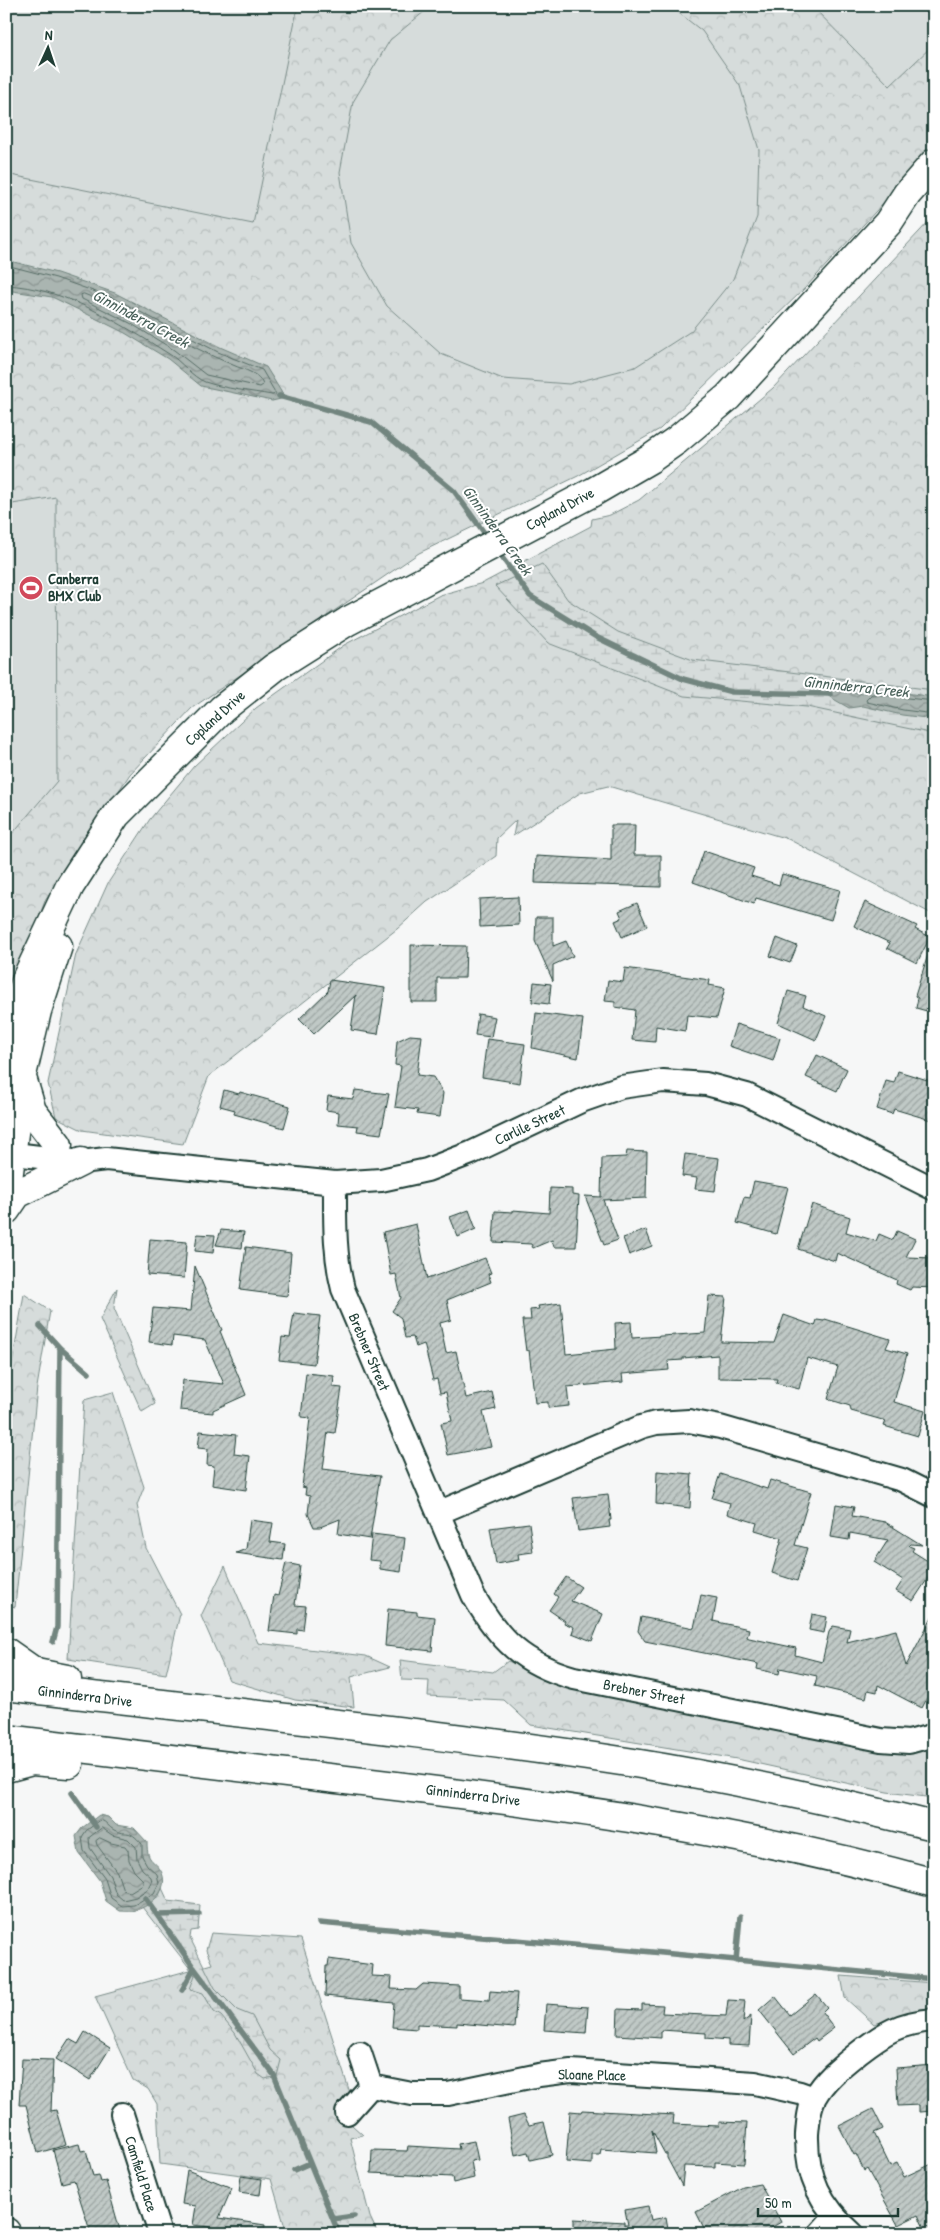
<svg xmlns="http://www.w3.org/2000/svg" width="940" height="2240" font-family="'Patrick Hand',sans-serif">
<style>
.forest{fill:url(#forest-crowns);stroke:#7a8c88}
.wetland{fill:url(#wetland-marsh);stroke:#7a8c88}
.pitch{fill:#d6dcdb;stroke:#7a8c88}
.water{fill:url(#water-waves);stroke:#72857f}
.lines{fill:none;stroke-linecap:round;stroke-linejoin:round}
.shore{stroke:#576d66;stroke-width:1}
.stream{stroke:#72857f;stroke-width:5.5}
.building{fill:url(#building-hatch);stroke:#1f3d34}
.minor-casing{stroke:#1f3d34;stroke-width:26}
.tertiary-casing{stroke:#1f3d34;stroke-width:31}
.secondary-casing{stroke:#1f3d34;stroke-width:31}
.primary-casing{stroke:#1f3d34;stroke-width:31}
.minor{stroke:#fff;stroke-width:22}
.tertiary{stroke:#fff;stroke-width:28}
.secondary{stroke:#fff;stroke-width:28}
.primary{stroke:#fff;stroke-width:28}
.labels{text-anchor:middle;stroke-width:4;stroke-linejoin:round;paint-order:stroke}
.street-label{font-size:15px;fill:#1f3d34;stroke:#fff}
.poi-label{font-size:15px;font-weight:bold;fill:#1f3d34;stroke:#fff;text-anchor:start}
.water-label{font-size:16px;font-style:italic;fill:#49615a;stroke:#fff}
</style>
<defs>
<pattern id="forest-crowns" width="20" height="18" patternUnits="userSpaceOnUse" patternTransform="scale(1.25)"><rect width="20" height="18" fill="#d6dcdb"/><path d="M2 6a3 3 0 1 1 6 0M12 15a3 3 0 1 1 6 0" fill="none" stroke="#b7bebd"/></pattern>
<pattern id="wetland-marsh" width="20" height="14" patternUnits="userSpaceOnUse" patternTransform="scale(1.25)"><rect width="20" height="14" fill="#d6dcdb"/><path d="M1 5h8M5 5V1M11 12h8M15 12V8" fill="none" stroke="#b7bebd"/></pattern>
<pattern id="water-waves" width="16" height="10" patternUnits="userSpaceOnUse" patternTransform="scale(1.25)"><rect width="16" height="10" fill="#aab5b1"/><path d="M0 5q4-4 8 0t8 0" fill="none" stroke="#8a9491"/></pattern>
<pattern id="building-hatch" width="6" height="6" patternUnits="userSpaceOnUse" patternTransform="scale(1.25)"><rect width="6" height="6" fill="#c0c9c6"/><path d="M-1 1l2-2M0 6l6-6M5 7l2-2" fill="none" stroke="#9ba4a2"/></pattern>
</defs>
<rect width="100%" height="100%" fill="#f6f7f7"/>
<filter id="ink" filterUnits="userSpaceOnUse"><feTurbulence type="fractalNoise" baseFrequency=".02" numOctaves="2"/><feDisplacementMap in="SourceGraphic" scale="10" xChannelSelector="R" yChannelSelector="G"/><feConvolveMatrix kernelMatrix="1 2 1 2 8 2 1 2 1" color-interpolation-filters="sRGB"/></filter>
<g filter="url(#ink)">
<path class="forest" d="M6,6H934V148L805,288L660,429L578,476L419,553L192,708L130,774L45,901L6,1006Z
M934,216V915L788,839L608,786L580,793L513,836L516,820L497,838L496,856L427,902L397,929L209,1076L183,1144L82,1130L56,1117L48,1083L76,954L108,883L150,819L194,766L256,708L344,645L440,595L483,583L591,526L592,519L610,515L639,500L773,388Z
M117,1288L114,1308L155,1404L142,1412L100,1319Z
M24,1294L50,1311L37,1387L15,1607L6,1604V1445L10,1376Z
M113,1392L144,1487L137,1505L146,1548L180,1614L166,1674L68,1659L84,1400Z
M225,1566L258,1643L366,1656L390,1667L351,1677L354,1707L295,1700L229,1680L201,1616Z
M400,1660L493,1672L508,1661L549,1679L934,1746V1798L887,1792L737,1759L531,1725L504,1700L428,1696L429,1681L402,1680Z
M211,1933L301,1939L351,2096L342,2116L363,2135L350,2138L370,2217L378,2234H287L271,2179L160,2164L157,2104L148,2089L133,2080L95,1996L212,1964L206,1950Z
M841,1976L934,1983V2011H922L874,2024L845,1998Z"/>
<path class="wetland" d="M542,564L568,600L618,632L693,660L934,690V734L807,707L684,696L548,643L495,586Z
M162,1888L168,1901L200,1905L198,1930L191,1931L190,1938L215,1988L237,2010L252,2016L270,2050L281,2060L277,2076L265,2079L258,2074L235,2033L221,2016L214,2012L203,1993L190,1989L195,1975L142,1907L159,1896Z"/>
<path class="pitch" d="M6,6H298L253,224L6,174Z
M431,6H670L702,31L740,86L759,150L757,217L733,279L691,331L635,367L569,384L503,379L441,354L387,306L351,243L340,172L353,102L390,40Z
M812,6H934V44L890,86Z
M56,497L57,781L6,841V505Z"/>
<path class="water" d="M6,260L57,273L115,293L220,347L266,367L285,398L272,401L201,386L168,359L125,333L87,314L52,297L6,290Z
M832,688L863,694L870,688L934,697V719L902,715L863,706L849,708L823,693Z
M99,1815L108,1817L116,1825L134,1828L147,1842C147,1865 155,1858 162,1873C169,1890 151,1906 136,1910C131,1912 125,1911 120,1911L106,1901L100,1881L79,1853L76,1836L82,1828Z"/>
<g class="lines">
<path class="shore" d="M6,265L56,278L113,298L218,352L262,370L276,394L272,395C250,391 226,389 205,382C192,377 181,361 169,354C120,323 65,288 6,285
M84,294C136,313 182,344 233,365C244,370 260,373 263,385L260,387L206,375L174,350L130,323L82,299L81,295Z
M934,701L872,694L866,700L867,702L903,710L934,714
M101,1820C107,1822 108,1827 114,1830C129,1837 127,1827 142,1844V1856L147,1865L157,1874L159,1883L154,1893L134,1905L122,1906L111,1898L105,1879L84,1851L82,1837L86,1831Z
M102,1828L112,1835L128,1839L136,1847L137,1859L142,1869L151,1877L152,1882L149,1888L136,1897L123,1900L116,1894L110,1876L90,1848L89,1838Z
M100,1838L111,1843L125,1846L128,1850L129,1860L134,1871L143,1880V1884L130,1892L123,1890L117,1872L97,1845L96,1841Z"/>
<path class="stream" d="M279,396L371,422L454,491L488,538
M498,552L530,596L596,637L683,679L732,692L830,694
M40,1326L60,1348L57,1627L53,1642
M60,1348L89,1373
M72,1793L96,1827
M145,1898L194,1968L274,2075L339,2234
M157,1915L199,1914
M319,1923L631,1950L934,1979
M736,1961L740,1916
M182,1990L194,1968
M294,2170L310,2163
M333,2219L354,2216"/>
</g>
<path class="building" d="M611,825H635L634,855H661V887L535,883L536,856L611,860Z
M704,851L754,868L751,876L779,885L782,874L840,890L831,920L756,898L754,904L693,882Z
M518,897L519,925L480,927L479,899Z
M865,902L917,926L915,929L930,937L917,963L887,948L890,943L854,926Z
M637,903L647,926L622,937L615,921L622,918L619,911Z
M536,917H553V946L566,941L573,956L553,965V981L535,941Z
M777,938L797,946L790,963L770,956Z
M411,945L466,946L465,978H437V1002H411Z
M930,948H934V1013L916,1008L918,998L915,996Z
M625,968L710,980L709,985L725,988L717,1018L687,1015L685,1031L656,1026L655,1042L632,1040L635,1010L615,1007V1002L605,1001L608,980L623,982Z
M330,980L385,988L378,1034L351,1030L356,995L314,1034L299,1019L328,991Z
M534,982L551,984L549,1004L532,1002Z
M788,991L806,996L803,1006L826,1016L816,1040L778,1023Z
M536,1013L583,1019L578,1058L532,1048Z
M478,1014L495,1017L491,1037L475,1035Z
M736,1024L780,1038L773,1061L729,1046Z
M410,1035L422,1036L417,1075L433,1077L443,1093L440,1117L417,1114L418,1110L395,1107L401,1066L395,1065L397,1041Z
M487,1039L525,1044L520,1083L482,1077Z
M817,1055L847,1069L837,1091L806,1077Z
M898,1071L934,1082V1121L894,1109L892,1114L877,1109L886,1081L894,1083Z
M224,1090L239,1094L240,1092L290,1106L284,1128L234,1114L235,1110L220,1106Z
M355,1090L389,1094L381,1134L357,1131L358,1126L338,1124L339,1112L326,1110L328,1096L353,1099Z
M627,1151L647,1152L646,1198L603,1200L618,1240L604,1245L585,1196L601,1197L602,1158L626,1157Z
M685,1154L719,1158L715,1191L695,1189L697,1178L682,1176Z
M754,1181L788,1187L776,1234L737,1223L744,1197L750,1198Z
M550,1188L572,1189V1195L579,1196L576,1247H554L552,1240L533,1248L531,1244L493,1242L495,1211L513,1212V1210L549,1213Z
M812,1204L850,1217L846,1232L876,1241L879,1234L893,1240L897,1231L915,1239L906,1257L934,1258V1288L912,1287L910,1290L896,1284L897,1280L837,1253L835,1261L798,1249Z
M469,1210L476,1229L458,1237L450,1217Z
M416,1224L427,1279L485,1258L491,1273L488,1274L491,1282L447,1300L451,1320L440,1323L446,1353L456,1351L466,1398L492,1392L496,1409L483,1412L491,1447L448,1455L441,1423L452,1421L446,1392L440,1393L437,1379L433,1380L424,1344L416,1347L413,1337L405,1338L401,1318L392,1311L401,1298L396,1274L391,1275L383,1232Z
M221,1230L244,1232L242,1248L216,1245Z
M646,1230L652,1246L629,1255L623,1238Z
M197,1234L215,1235L213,1253L195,1251Z
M150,1239L187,1242L184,1278L147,1275Z
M246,1247L291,1253L287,1296L240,1290Z
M195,1266L222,1330L220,1331L246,1395L213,1410V1413L180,1410L183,1380L224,1384L205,1340L173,1336L172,1345L149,1342L153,1308L191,1311Z
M709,1296L726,1297L721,1342L774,1343L784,1315L815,1326L817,1320L824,1321L825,1319L890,1339L886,1348L907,1354L894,1402L925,1411L918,1436L884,1426L886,1421L851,1411L850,1406L828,1399L838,1367L807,1358L799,1389L776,1383L777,1379L718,1378V1355L683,1358V1360L668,1361L669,1370L622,1374L623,1382L567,1387L569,1406L548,1408V1402L535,1403L529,1350L526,1351L522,1320H531L530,1310L539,1309L538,1306L561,1303L566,1354L616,1349L615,1323L631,1322L632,1338L705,1333Z
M294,1313L320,1316L314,1364L279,1360L282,1337L290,1338Z
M306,1373L334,1376L333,1387L342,1388L335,1433L328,1432L323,1469L380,1476L370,1539L338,1534L340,1519L320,1527H314L308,1514L310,1496L305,1495L306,1488L302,1487L310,1418L301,1417Z
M200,1431L236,1435L234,1454L250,1456L246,1490L212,1485L214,1466L207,1465L208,1449L198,1448Z
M657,1471L692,1474L690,1508L656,1504Z
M720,1474L767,1489L770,1480L811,1492L795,1545L807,1548L797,1581L772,1573L782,1538L755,1530L757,1523L727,1514L730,1503L712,1498Z
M608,1494L611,1520H609L610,1527L578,1531L573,1498Z
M836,1504L854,1507L852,1516L885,1522L922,1545L911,1544L909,1546L914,1548L912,1551L934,1565V1569L913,1601L896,1591L903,1580L874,1562L888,1540L850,1533L849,1540L831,1537Z
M250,1520L273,1523L270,1542L285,1544L283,1560L236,1553L246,1549Z
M529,1523L533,1552L518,1554L519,1560L496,1564L490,1528Z
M372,1534L405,1538L401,1572L380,1569V1561L369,1560Z
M286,1563L300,1566L295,1605L306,1606L303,1630L297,1629V1634L269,1631L274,1595L278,1596Z
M566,1577L581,1587L571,1601L603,1614L592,1641L572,1633L574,1627L564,1623L565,1621L549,1610L558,1597L554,1594Z
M701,1595L717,1598L713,1621L749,1629L747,1637L749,1638L796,1648L795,1655L822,1662L829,1632L833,1626L850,1629L847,1642L896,1630L906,1666L934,1613V1685L922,1708L878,1685L877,1692L868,1690L866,1698L815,1686L817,1676L780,1668L779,1674L757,1669L758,1664L645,1641L638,1631L641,1617L694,1628Z
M388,1609L417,1612V1615L435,1617L432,1651L385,1646Z
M812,1614L827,1617L824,1633L809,1630Z
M329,1959L373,1965L372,1976L392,1977L391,1989L416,1990L423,1984L459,1986V1998L489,2000L490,1991L517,1993L514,2028L457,2023V2026L417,2024V2029L392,2027L394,2003L325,1996L326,1966H328Z
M816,1994L827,2007L822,2012L834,2028L817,2041L815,2038L794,2054L759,2010L775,1996L790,2015Z
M728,2000L745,2001L743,2022L751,2016L749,2046L728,2045V2040L706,2038V2033L661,2030V2038L617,2035L618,2009L642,2010V2004L663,2005L662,2013L726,2016Z
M546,2004L588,2007L586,2033L544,2030Z
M85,2032L110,2048L90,2080L56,2059L69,2039L78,2044Z
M22,2059L53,2060L51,2111L56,2110L66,2145L38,2153L26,2105H19Z
M934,2065V2111L919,2112V2105L898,2106L896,2068Z
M873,2109L883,2129L874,2133L890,2166L897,2163L904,2177L934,2163V2234H927L918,2215L898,2225L867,2169L864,2171L856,2154L854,2155L839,2126Z
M582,2110L674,2115L673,2124L719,2126V2122L747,2123L744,2164L715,2162V2167L684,2166L682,2186L667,2158V2154H665L652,2130L656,2153L601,2149L600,2155H592V2164L566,2162L570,2111L581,2112Z
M524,2115L529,2125L544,2122L552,2155L530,2160L528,2152L515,2155L508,2119Z
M474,2141L478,2160L471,2161L474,2178L453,2183L452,2177L371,2173L372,2150L407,2151L408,2146L459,2149L458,2144Z
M79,2144L81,2151L86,2150L93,2176L99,2175L101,2182L106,2181L121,2234H91L74,2180L62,2183L53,2150Z
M187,2170L232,2188L219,2218L265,2225L264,2234H208L209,2227L193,2225L196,2206L182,2204Z
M241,2176L262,2179L260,2195L239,2192Z
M760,2184L781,2222L761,2234H707L696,2212L743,2187Z
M648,2206L651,2220L666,2217L669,2234H574V2219L624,2222V2225H628L625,2210Z"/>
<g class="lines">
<defs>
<path id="minor" d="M6,1153L81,1162L106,1159L335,1183L381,1180L427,1170L471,1153L581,1101L621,1087L663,1081L706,1084L747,1095L934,1189
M335,1183C335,1219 334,1254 343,1289L473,1595C499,1640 523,1664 574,1678L881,1740L909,1742L934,1735
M438,1513L641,1427L656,1423L689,1421L720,1427L902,1480L934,1496
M360,2053L371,2086
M347,2113L371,2086L412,2094H448L539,2075L571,2071L755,2083L800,2093L814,2098
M122,2114L160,2234
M819,2234L834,2217
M853,2234C821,2206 806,2177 807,2134C808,2122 809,2107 815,2097C825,2079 842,2066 858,2053C885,2032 899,2023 934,2020"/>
<path id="tertiary" d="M6,2232L7,2234"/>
<path id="secondary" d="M6,1041L27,977L70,886L116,815L222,709L275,667L348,621L593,492L650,459L677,440L728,397L888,223L907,194L934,163
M23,1081L32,1111L58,1145
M6,1195L21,1079L37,1011L58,946
M6,1210L17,1194L81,1162"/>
<path id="primary" d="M6,1652L36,1673L67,1679
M6,1686C215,1711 426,1731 634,1763C735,1779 834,1802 934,1826
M6,1739C111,1752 216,1765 320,1777C527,1801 733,1827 934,1883
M6,1768L32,1761L69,1764"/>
</defs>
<use href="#minor" class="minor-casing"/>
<use href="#tertiary" class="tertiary-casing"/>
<use href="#secondary" class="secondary-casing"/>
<use href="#primary" class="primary-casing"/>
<use href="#minor" class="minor"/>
<use href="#tertiary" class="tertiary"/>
<use href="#secondary" class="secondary"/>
<use href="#primary" class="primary"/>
</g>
</g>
<defs>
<symbol id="stadium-disc" viewBox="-11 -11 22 22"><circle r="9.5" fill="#d1495b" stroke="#fff"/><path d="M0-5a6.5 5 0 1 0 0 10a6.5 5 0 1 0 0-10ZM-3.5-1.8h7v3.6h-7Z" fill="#fff"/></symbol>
</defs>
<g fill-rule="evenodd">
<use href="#stadium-disc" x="17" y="574" width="28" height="28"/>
</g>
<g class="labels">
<g class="street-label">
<text transform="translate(560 509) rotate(-28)" y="5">Copland Drive</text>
<text transform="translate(215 718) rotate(-42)" y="5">Copland Drive</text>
<text transform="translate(530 1125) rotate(-25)" y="5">Carlile Street</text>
<text transform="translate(369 1352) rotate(67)" y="5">Brebner Street</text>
<text transform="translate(644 1692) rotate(11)" y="5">Brebner Street</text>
<text transform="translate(85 1696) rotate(7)" y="5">Ginninderra Drive</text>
<text transform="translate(473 1795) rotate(7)" y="5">Ginninderra Drive</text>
<text transform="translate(592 2075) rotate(1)" y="5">Sloane Place</text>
<text transform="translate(141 2174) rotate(73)" y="5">Camfield Place</text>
</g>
<g class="poi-label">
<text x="48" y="584">Canberra<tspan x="48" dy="17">BMX Club</tspan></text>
</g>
<g class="water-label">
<text transform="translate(141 318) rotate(28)" y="6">Ginninderra Creek</text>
<text transform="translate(498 530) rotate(54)" y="6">Ginninderra Creek</text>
<text transform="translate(856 686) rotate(6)" y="6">Ginninderra Creek</text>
</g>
</g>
<rect width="940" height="2240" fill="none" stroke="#fff" stroke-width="25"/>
<rect x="12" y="12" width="915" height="2215" fill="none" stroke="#1f3d34" stroke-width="2" filter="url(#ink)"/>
<g transform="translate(48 48) rotate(3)" stroke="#ffffff" stroke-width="4" paint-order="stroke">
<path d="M0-4L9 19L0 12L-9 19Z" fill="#1f3d34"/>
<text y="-8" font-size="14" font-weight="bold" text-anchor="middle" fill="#1f3d34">N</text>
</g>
<path d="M758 2208v8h140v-8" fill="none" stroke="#1f3d34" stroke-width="2.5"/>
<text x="765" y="2208" font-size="15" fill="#1f3d34" stroke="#ffffff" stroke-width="4" paint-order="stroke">50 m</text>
</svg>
